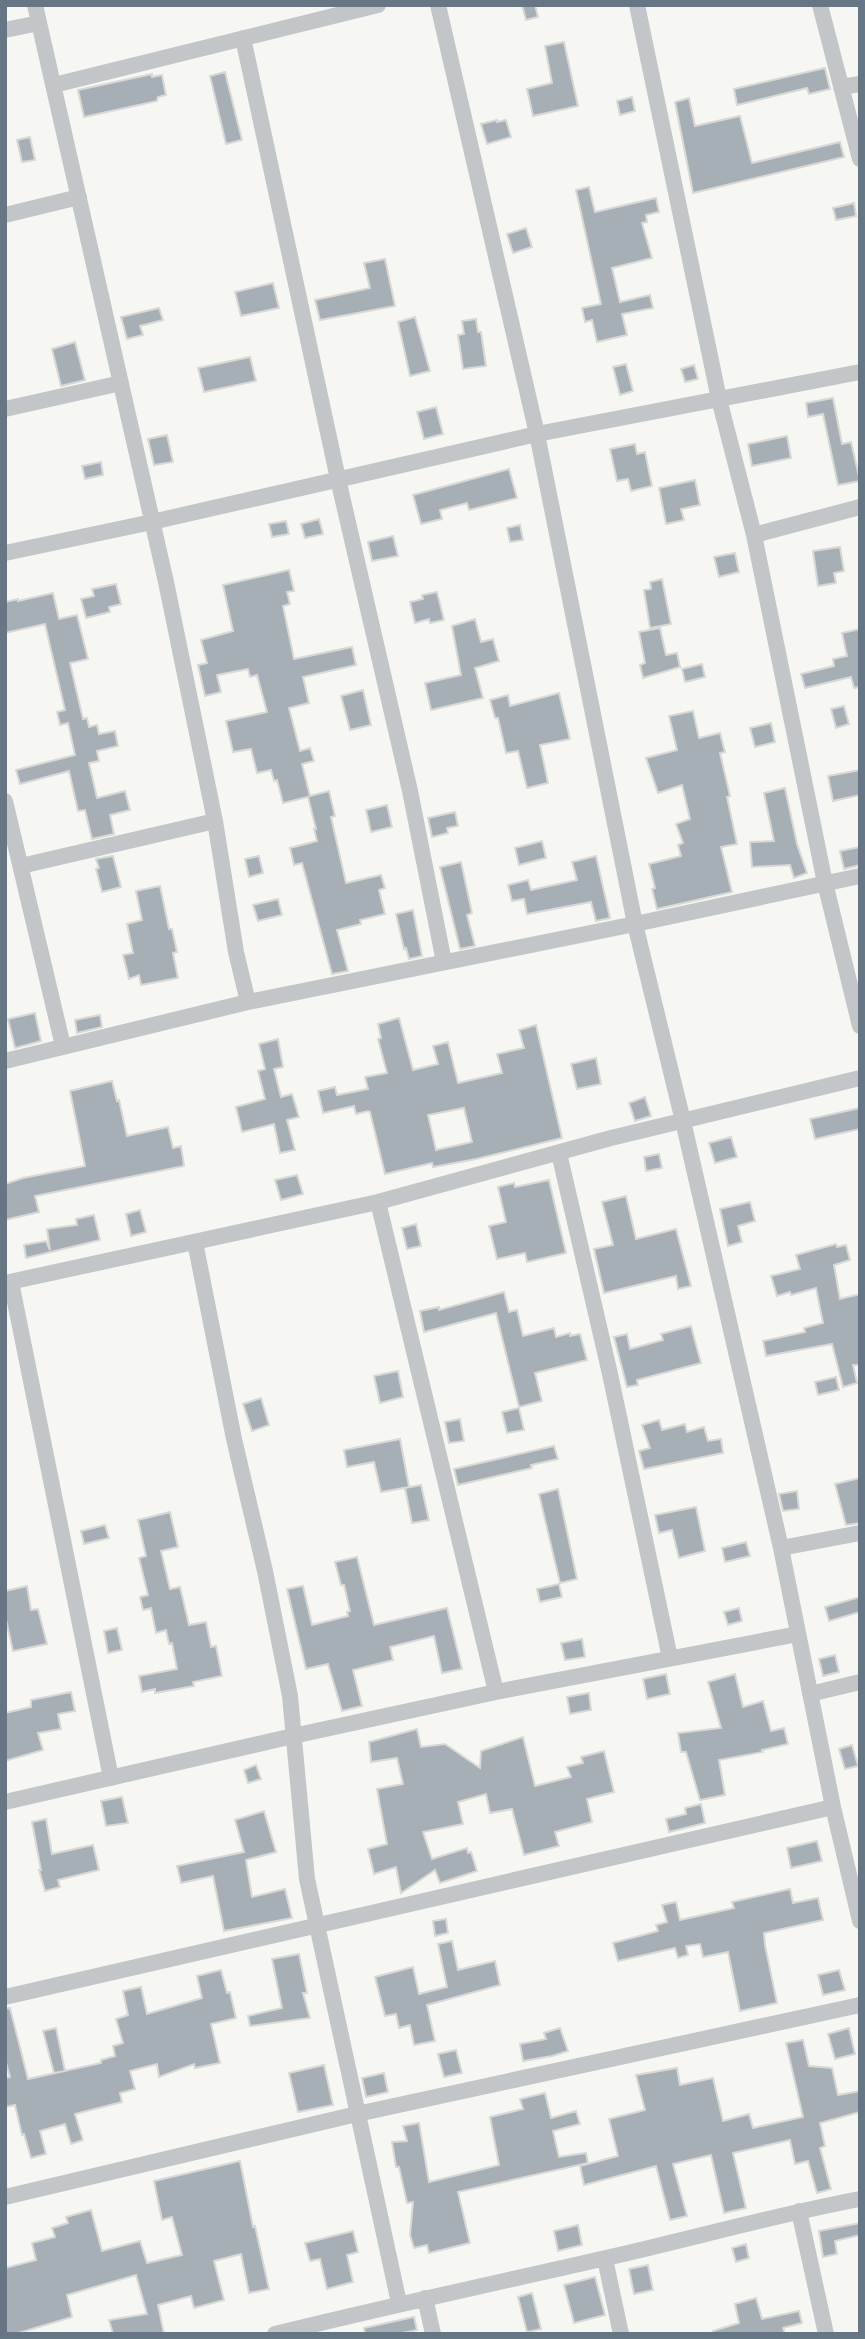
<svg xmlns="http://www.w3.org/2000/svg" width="865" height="2339" font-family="Signika,sans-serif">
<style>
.building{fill:#a6afb5;stroke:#d8d8d6;stroke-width:2;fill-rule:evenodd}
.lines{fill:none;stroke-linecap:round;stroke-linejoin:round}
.street{stroke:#c2c6c9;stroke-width:16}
</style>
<rect width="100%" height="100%" fill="#f6f7f3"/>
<path class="building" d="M522,5H535L538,17L526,20Z
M564,42L578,106L533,116L527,89L552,83L545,46Z
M825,68L830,89L809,94L807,88L737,105L734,89Z
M225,72L242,140L226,144L210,76Z
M152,74V77L162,75L166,95L158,97L157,101L84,117L78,90Z
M632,97L635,111L620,115L617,101Z
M689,98L695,126L740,116L752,163L840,142L844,157L693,193L675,102Z
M497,120V122L506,120L511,137L487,144L481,124Z
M30,137L35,160L22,162L17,140Z
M589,187L595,212L656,198L659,212L646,215L647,222L642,223L652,258L612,268L620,302L650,295L653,308L622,314L627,335L597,342L592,320L585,322L582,308L601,304L576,190Z
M854,203L856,216L836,220L833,208Z
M526,228L532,247L513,253L507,234Z
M385,259L395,306L320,320L315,300L370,288L364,263Z
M273,283L279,308L241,316L235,292Z
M159,308L163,320L140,326L143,335L127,339L121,317Z
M415,317L430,371L410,376L398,322Z
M476,319L478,332H481L486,366L463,369L458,335L464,334L462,321Z
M75,342L85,380L61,386L52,349Z
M250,357L256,381L204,392L198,368Z
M626,364L633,391L620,395L613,367Z
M694,365L698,379L685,382L681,369Z
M833,398L842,444L851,442L860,481L838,485L823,414L808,417L806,403Z
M436,407L443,434L424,439L417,412Z
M167,435L173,462L154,465L148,439Z
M787,436L791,458L752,466L748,444Z
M635,444L637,454L645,452L652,486L631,491L628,479L617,481L610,449Z
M101,462L103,475L85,479L82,466Z
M509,469L517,498L469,510L467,503L440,510L442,519L421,524L413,495Z
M695,480L700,505L681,509L684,520L666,524L659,488Z
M319,519L323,534L305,538L301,524Z
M286,521L289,534L272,537L269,524Z
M520,525L523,540L510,542L507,528Z
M393,536L398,556L372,561L368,542Z
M840,547L844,571L834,573L836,583L818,586L813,551Z
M735,553L739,572L719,577L714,557Z
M289,570L294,591L287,592L290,604L283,606L294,659L352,647L356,665L303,677L309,703L289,708L300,751L310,748L314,761L302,764L310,796L329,791L335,816L331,817L346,883L381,875L385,888L379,890L385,914L360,920L361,924L337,930L348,971L332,974L302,863L294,865L290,848L317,841L314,829H316L308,797L283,803L277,780L274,781L271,770L257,773L251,749L233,752L226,721L267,712L257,675L250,677L248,669L217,675L221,692L205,696L198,665L207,663L201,640L233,631L223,585Z
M662,579L671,624L650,628L644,590L651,589L650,582Z
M116,584L121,604L109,607L110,612L86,618L81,599L94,596L92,589Z
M437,592L444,620L430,623L429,619L415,623L410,602L423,599L422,595Z
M53,593L59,619L77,615L88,659L70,663L83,719L87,718L89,727L97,725L99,734L115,731L118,746L97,751L99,761L89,763L97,798L125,791L130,810L110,815L114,834L92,839L85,810L78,811L69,771L20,784L16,770L75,755L68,723L60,725L57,712L65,710L45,624L5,633V602L18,599V601Z
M475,619L481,642L493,639L499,661L475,668L483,698L431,710L425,683L461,675L452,626Z
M660,628L666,655L677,653L680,667L643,678L640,665L645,663L639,632Z
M860,629V687L854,688L851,677L805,688L801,674L834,666L833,659L847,656L842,633Z
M702,664L705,677L685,682L682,669Z
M363,690L371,725L350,730L341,696Z
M559,693L570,739L540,745L548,783L527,788L518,751L506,753L498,718H495L490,700L508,695L510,706Z
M844,706L849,724L836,728L831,709Z
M693,711L699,738L720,733L725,752L720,753L730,796L727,797L737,844L721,847L732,892L657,909L652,889L655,888L649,864L681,856L678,845L683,843L676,824L690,819L682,785L658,793L646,758L677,750L669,716Z
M771,723L775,742L755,747L750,728Z
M860,770V795L833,801L828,776Z
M785,788L797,844L807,873L794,878L790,865L752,867L750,842L774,841L764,793Z
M387,805L392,827L371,832L366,810Z
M455,812L458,826L447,828L448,833L432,837L428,818Z
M542,841L546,858L519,865L515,848Z
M860,847V865L844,869L840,851Z
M113,856L121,887L102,892L96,869L99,868L96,859Z
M259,856L263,873L249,877L245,859Z
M596,856L610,918L596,921L591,902L527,914L524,899L512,901L508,885L528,880L531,890L577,880L572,862Z
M461,862L472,913L467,915L475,946L460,949L440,867Z
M160,886L169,929H172L177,952L173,953L178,978L141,985L139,975L129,979L123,955L133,953L127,924L142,920L136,891Z
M278,899L282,915L258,921L253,905Z
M413,910L422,956L409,959L406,948L404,949L396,914Z
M35,1013L41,1041L15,1048L8,1019Z
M100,1015L102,1027L77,1033L75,1020Z
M399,1018L413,1070L438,1064L433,1046L448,1042L458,1083L502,1073L497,1054L524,1048L519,1030L536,1025L562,1138L476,1159L433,1167L432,1163L385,1174L370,1112L368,1111L356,1114L354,1106L323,1113L318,1091L335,1087L337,1095L368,1089L365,1077L387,1073L378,1039L381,1038L378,1024ZM464,1108L472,1142L436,1150L428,1115Z
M278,1039L283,1067L274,1069L281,1097L292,1094L299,1117L287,1120L295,1150L280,1153L274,1124L242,1132L236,1107L265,1099L258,1071L265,1069L259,1044Z
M596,1058L601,1084L577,1089L571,1064Z
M112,1081L117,1101L119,1100L127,1136L168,1127L173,1148L181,1146L184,1166L35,1196L39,1212L5,1220V1184L23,1178L85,1166L70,1091Z
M645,1097L651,1116L635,1121L629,1103Z
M860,1108V1129L815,1139L810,1119Z
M731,1137L737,1157L715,1163L709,1143Z
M659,1154L662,1168L646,1171L644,1157Z
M297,1175L303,1194L281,1200L275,1180Z
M549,1180L566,1253L527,1262L525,1253L497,1259L489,1226L506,1222L498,1187L514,1183L515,1187Z
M626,1196L636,1239L676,1229L691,1286L678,1289L676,1276L604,1293L594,1249L613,1245L602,1202Z
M750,1202L755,1221L738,1226L742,1242L728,1246L720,1209Z
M140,1210L146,1232L131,1236L126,1214Z
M94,1215L100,1240L26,1258L24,1245L46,1241L50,1250L47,1229L77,1225L76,1219Z
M416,1224L421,1246L407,1249L402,1228Z
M836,1244L837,1247L846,1245L850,1260L834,1265L840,1299L860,1294V1365H853L857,1383L843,1387L832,1344L766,1356L763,1341L805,1332L804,1328L823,1323L816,1288L791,1295L790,1292L777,1296L771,1276L800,1269L796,1255Z
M504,1292L509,1312L517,1310L523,1336L554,1328L556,1337L570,1333V1336L580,1334L587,1360L535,1373L542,1401L519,1407L496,1313L424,1332L420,1311L439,1307V1310Z
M691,1326L701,1363L637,1380L638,1385L627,1387L614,1337L627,1334L630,1349L663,1340L661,1334Z
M398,1371L403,1397L380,1403L374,1376Z
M836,1377L839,1390L818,1395L815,1382Z
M261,1398L269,1425L252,1431L243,1404Z
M519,1408L524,1430L507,1433L502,1412Z
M460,1419L464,1441L449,1443L445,1422Z
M659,1420L662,1430L685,1424L687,1432L704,1427L708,1441L721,1439L723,1453L644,1469L639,1451L650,1448L642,1425Z
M400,1439L409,1487L381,1492L374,1462L347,1467L344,1450Z
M554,1446L558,1459L531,1465L532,1468L458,1485L454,1469Z
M860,1478V1523L846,1525L835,1484Z
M421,1485L429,1520L412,1523L405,1488Z
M558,1489L577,1579L560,1583L539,1494Z
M797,1491L799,1509L783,1511L779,1494Z
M696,1507L705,1551L679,1558L672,1530L659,1533L655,1515Z
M170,1512L178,1547L161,1551L170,1589L180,1587L189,1625L206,1622L211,1647L216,1646L222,1676L193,1682L194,1686L155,1693V1689L142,1692L139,1676L177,1669L172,1643L169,1644L166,1630L156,1633L151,1608L143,1610L140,1597L148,1595L139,1558L146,1556L138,1520Z
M105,1525L109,1538L84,1544L81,1531Z
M746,1542L750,1556L725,1562L722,1548Z
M357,1557L374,1625L447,1608L462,1669L442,1673L434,1636L390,1647L393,1660L353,1670L362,1706L342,1711L328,1664L306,1669L287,1589L303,1586L312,1625L348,1616L347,1612L350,1611L344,1585H341L335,1562Z
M559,1584L562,1597L540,1602L537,1589Z
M27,1586L31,1610L38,1609L47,1644L13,1651L5,1615V1591Z
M860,1597V1612L829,1621L825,1607Z
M739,1608L742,1621L728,1625L724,1612Z
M117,1628L122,1650L108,1653L104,1631Z
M582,1639L585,1657L565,1660L561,1643Z
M835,1655L839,1672L823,1676L819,1659Z
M666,1674L670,1694L647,1699L643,1679Z
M735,1674L743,1707L763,1701L771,1731L784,1728L788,1744L762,1750L763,1752L719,1760L725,1795L700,1800L686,1752H681L678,1733L721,1728L708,1682Z
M71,1692L75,1711L58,1714L61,1729L38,1733L43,1750L5,1761V1713L31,1707V1700Z
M589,1693L591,1710L570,1714L567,1697Z
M417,1729L421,1747L445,1744L480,1768L481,1751L523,1737L535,1786L571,1777L567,1767L583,1763L581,1757L604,1751L614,1792L587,1799L592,1822L555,1832L559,1846L524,1855L512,1809L490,1813L486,1794L458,1802L463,1824L423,1832L432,1859L467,1848L468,1853L471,1852L477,1871L440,1883L435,1870L401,1893L396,1867L374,1874L368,1849L387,1844L377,1789L403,1784L397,1758L371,1762L369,1742Z
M852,1745L858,1766L845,1769L839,1749Z
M256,1765L261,1779L248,1783L244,1770Z
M122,1797L128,1823L106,1826L101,1801Z
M701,1804L705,1823L669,1832L666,1819L686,1814L685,1808Z
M264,1811L276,1852L246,1860L252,1897L285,1889L292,1918L224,1931L213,1876L181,1883L177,1866L244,1852L235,1820Z
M46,1819L52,1854L93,1845L99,1870L58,1880L60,1887L45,1891L39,1870H41L32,1822Z
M817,1841L822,1861L791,1868L787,1848Z
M790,1889L793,1903L818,1898L823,1920L764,1933L765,1945L777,2003L740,2011L728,1952L703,1957L700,1944L686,1946L688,1955L678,1958L675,1948L618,1961L613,1943L658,1931L656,1925L667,1922L662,1905L676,1902L680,1920L734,1908L732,1902Z
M446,1919L448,1933L435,1936L433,1921Z
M452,1941L458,1970L495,1961L500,1985L427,2005L435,2041L414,2045L410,2025L399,2028L396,2014L385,2016L375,1977L413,1967L419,1994L447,1987L438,1944Z
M299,1954L307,1993H303L310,2018L250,2026L248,2016L282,2008L272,1959Z
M221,1970L227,1993L230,1992L236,2018L211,2024L220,2063L195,2068L194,2064L159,2077L157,2064L130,2071L135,2089L120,2093L122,2102L75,2114L83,2140L71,2144L65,2124L40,2131L46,2154L31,2158L24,2134L22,2135L15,2105L5,2107V2078L10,2077L5,2059V2009L10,2008L28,2079L101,2063V2060L115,2056L113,2046L123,2043L116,2019L128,2015L123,1991L141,1987L147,2014L202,1998L197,1976Z
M839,1970L845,1990L823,1995L818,1975Z
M56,2028L65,2071L54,2073L43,2031Z
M560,2028L568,2051L552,2056L523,2061L520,2044L546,2039L544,2033Z
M849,2028L855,2054L835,2059L828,2034Z
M803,2040L809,2066L832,2068L838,2095L860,2091V2112L820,2123L825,2146L820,2148L831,2189L817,2193L808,2161L795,2164L790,2140L733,2153L746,2208L724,2213L711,2155L673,2164L687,2216L670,2220L656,2166L584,2185L580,2166L618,2156L609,2119L645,2110L636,2075L677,2068L680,2085L713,2078L723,2121L749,2114L753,2128L803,2117L786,2043Z
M456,2050L462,2073L444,2077L438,2054Z
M324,2065L333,2105L298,2112L289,2073Z
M384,2073L388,2092L366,2097L362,2078Z
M545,2093L551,2118L576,2111L580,2124L553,2131L559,2157L586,2153L588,2163L458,2192L470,2243L429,2253L427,2245L414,2248L410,2235L413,2202L407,2203L399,2167H396L392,2142L407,2141L403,2126L419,2123L429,2182L499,2165L490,2117L523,2109L520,2099Z
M240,2161L253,2227L255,2226L269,2289L249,2293L241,2254L214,2261L224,2300L194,2308L191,2296L158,2305L164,2334H113L109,2320L147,2314L136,2275L67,2295L72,2317L15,2334H5V2268L36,2260L32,2243L55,2237L52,2228L68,2223L66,2217L91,2210L102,2251L140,2241L147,2263L182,2255L172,2217L162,2220L154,2181Z
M860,2223V2235L835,2241L837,2254L823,2257L819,2231Z
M578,2225L582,2245L558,2251L554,2231Z
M353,2231L358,2252L347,2255L353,2282L327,2289L320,2259L310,2261L305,2243Z
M746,2244L749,2258L736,2262L732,2248Z
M648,2265L653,2290L634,2294L629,2269Z
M595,2277L605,2315L574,2323L564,2285Z
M532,2293L541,2329L527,2332L518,2297Z
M756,2298L762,2319L799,2311L802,2323L783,2328L785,2334H714L713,2331L739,2323L735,2304Z
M414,2317L417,2330L397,2334H365L364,2328Z"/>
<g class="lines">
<path class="street" d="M35,5L166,582L215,821L236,952L248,1002
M438,5L537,434L635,924L683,1121L781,1548L833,1807L860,1921
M637,5L719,399L754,535L825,883L860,1026
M820,5L860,159
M5,30L39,23
M243,38L338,479L410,791L444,962
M54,85L378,5
M841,87L860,84
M5,215L79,197
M5,409L121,383
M754,535L860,507
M5,553L152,522L537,434L860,372
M5,801L63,1046
M21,866L215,821
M5,1061L248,1002L635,924L860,876
M559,1153L610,1374L670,1658
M378,1202L496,1692
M195,1242L234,1439L265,1571L290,1696L307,1879L399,2303
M11,1282L111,1778
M5,1283L378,1202L611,1138L860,1078
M781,1548L860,1533
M810,1694L860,1682
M5,1802L293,1736L496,1692L798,1634
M5,1997L833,1807
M5,2197L357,2114L860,2005
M799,2211L826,2334
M605,2259L621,2334
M425,2298L433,2334
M275,2334C385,2307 496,2283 606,2258C691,2239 774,2215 860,2199"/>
</g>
<rect width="865" height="2339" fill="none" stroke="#667684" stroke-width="14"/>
</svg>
